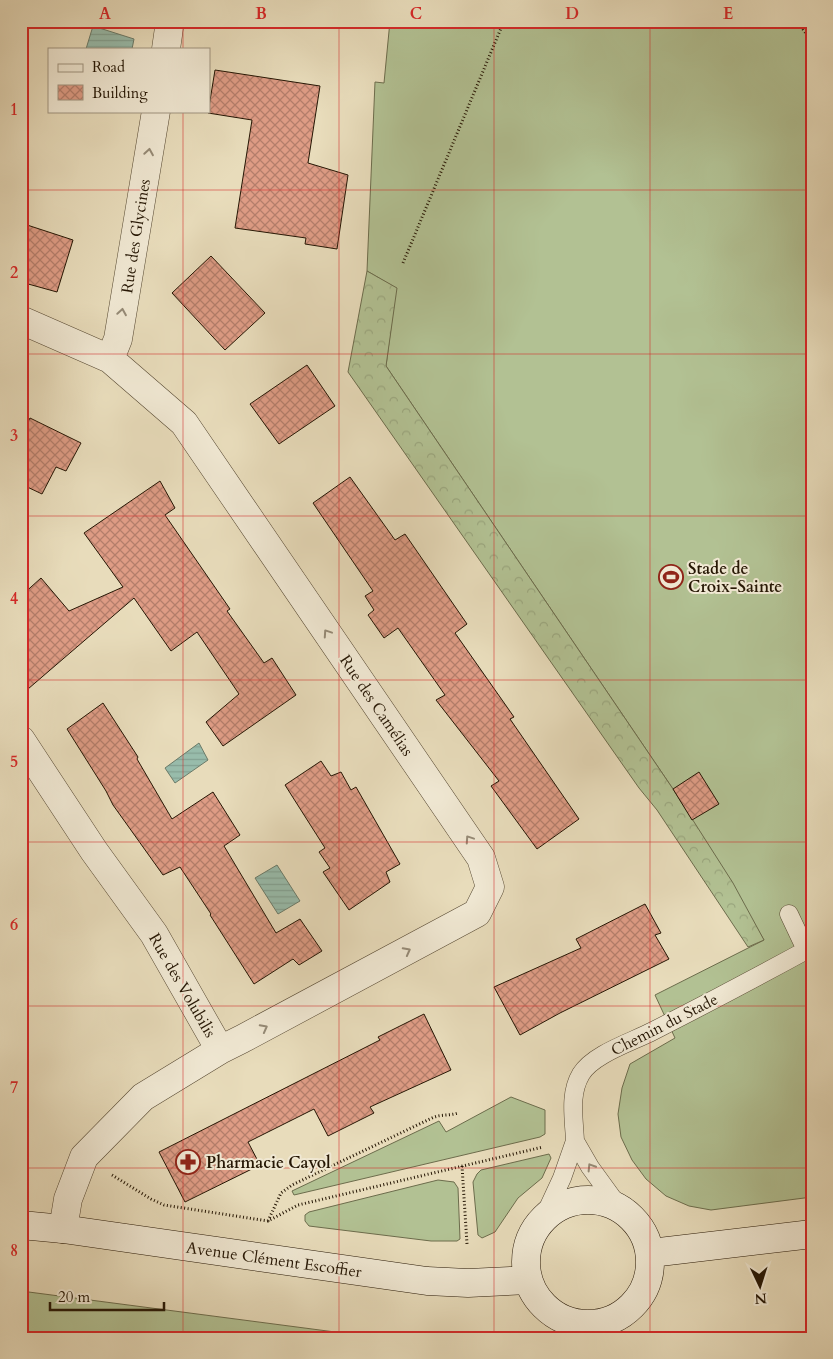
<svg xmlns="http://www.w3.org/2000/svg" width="833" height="1359" font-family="Cardo,serif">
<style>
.grass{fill:#b2c193;stroke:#6c6c4c}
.forest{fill:url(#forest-crowns);stroke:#6c6c4c}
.water{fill:url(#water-rules);stroke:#6a7a68}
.building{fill:url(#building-cross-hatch);stroke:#251604}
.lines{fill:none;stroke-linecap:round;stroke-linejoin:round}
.lane-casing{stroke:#564832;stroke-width:19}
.street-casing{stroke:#564832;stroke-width:29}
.secondary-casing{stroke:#251604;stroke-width:29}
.path{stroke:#251604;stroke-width:3;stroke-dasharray:1 2.5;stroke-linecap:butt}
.lane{stroke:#f0e8d3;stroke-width:18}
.street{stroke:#f0e8d3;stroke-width:28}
.secondary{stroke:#f0e8d3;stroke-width:28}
.oneway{stroke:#958a76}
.grid{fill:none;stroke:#d62828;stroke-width:1;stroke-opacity:0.55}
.labels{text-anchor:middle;stroke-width:4;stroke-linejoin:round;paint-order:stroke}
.street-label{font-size:16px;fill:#251604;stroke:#f0e8d3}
.poi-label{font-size:16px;font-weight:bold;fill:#251604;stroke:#f0e8d3;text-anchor:start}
.neatline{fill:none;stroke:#d62828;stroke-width:2}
.grid-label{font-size:16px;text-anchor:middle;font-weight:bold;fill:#d62828}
</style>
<defs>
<pattern id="forest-crowns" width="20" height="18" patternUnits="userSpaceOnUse" patternTransform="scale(1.25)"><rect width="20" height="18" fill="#b2c193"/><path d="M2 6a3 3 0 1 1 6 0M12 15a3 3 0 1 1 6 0" fill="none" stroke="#99a57d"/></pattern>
<pattern id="water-rules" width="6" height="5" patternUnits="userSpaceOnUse" patternTransform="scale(1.25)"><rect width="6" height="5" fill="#98bcab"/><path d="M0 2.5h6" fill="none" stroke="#83a192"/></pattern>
<pattern id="building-cross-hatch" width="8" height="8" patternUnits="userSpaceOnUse" patternTransform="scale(1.25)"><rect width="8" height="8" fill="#de9c85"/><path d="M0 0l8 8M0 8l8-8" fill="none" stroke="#b47e6b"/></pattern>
</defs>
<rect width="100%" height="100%" fill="#e8dcbb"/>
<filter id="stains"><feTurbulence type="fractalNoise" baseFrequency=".004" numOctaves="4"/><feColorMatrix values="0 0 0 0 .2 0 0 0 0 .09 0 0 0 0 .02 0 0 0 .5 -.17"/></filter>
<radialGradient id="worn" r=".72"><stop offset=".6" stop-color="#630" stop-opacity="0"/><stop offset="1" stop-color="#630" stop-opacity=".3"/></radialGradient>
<path class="grass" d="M390,21H812V1197L711,1210L689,1206L666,1196L646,1179L632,1160L621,1137L618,1114L622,1088L630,1064L675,1038L655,995L764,940L673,789L386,366L396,288L367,271L375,82L384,83Z
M511,1097L545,1110V1134L540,1137L294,1195L292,1191L439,1121L446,1132Z
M549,1154L551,1158L542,1178L518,1198L495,1232L482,1238L478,1235L473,1182L477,1174L481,1170Z
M438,1180L454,1182L458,1188L460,1239L457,1241H431L309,1226L305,1221V1215L309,1212Z
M21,1291L381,1338H21Z"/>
<path class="forest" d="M367,271L397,288L386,366L673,789L733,883L764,940L748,947L657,810L639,788L348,372Z"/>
<path class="water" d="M93,26L134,39L132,49H86Z
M199,743L208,760L175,783L165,768Z
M277,865L300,901L278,914L255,878Z"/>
<path class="building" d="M215,70L320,86L308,163L348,175L337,249L305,244L306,238L235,228L252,120L208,113Z
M21,223L73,240L57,292L21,282Z
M211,256L265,313L225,350L172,293Z
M307,365L335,406L279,444L250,404Z
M30,418L81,443L66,471L56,467L42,494L21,484V434Z
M350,477L395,540L405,534L467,624L455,633L514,717L510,719L579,819L537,849L491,786L499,781L436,700L445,695L398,628L384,638L368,615L374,610L365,596L373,591L313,503Z
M160,481L175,508L165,515L230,609L227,611L264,663L272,658L296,695L223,746L206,722L239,694L197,632L171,651L134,598L21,695V596L41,578L69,611L123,587L84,533Z
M103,703L138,757L137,759L172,819L213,792L240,835L224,846L276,933L300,919L322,951L299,965L293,959L254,984L210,915L211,914L180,867L163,875L113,805L106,791L67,729Z
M321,761L331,776L341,772L351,790L356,787L400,864L386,872L390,882L349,910L323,872L330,868L319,852L325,848L285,785Z
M699,772L719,804L692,820L673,789Z
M645,904L661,933L655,935L669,959L560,1013L520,1035L494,987L581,948L576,939Z
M424,1014L451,1070L370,1107L374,1113L328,1136L314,1109L248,1142L260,1165L185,1202L159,1152L380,1040L378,1037Z"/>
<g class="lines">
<defs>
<path id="lane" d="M789,914L806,950
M575,1141C574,1118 569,1094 581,1074C593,1054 632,1042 653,1031C706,1004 759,976 812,947
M543,1219L562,1178L575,1141L590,1167L619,1207"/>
<path id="street" d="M166,49L170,21
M21,320L110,359L184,423L481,858L490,887L477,913L242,1039L220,1050
M110,359L118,339L156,111
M21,740L94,851L154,934L220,1050L143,1097L84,1157L68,1199L63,1229
M593,1325L596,1338"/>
<path id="secondary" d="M526 1262a62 62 0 1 1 124 0a62 62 0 1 1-124 0Z
M21,1225L63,1229L427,1281L468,1283L528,1280
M651,1253L812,1234"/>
</defs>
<use href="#lane" class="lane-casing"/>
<use href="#street" class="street-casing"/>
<use href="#secondary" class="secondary-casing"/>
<path class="path" d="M804,21L800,25L812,42
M403,263L504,21
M462,1166L467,1244
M112,1175L151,1199L164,1205L268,1221L298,1205L543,1147
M268,1221L281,1193L292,1185L432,1118C440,1114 449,1116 458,1113"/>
<use href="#lane" class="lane"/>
<use href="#street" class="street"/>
<use href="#secondary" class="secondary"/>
</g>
<defs><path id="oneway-chevron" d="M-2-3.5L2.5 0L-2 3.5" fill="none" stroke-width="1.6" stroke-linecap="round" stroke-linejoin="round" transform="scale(1.25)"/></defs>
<g class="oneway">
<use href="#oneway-chevron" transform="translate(149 152) rotate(-81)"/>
<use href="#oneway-chevron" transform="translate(122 312) rotate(-81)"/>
<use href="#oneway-chevron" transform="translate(327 633) rotate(-124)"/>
<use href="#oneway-chevron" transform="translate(469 839) rotate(-124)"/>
<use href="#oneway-chevron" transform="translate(407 951) rotate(-28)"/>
<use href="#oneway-chevron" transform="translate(264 1028) rotate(-28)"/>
<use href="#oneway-chevron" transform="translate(591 1167) rotate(-122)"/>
</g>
<path class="grid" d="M183,21V49M339,21V1338M494,21V1338M650,21V1338M183,111V1338M21,190H812M21,354H812M21,516H812M21,680H812M21,842H812M21,1006H812M21,1168H812"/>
<defs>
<symbol id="stadium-ring" viewBox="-11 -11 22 22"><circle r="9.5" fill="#f0e8d3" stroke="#8f2418" stroke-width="1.5"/><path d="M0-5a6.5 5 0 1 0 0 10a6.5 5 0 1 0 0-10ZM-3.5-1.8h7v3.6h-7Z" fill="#8f2418"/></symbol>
<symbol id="pharmacy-ring" viewBox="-11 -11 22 22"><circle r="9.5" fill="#f0e8d3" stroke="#8f2418" stroke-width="1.5"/><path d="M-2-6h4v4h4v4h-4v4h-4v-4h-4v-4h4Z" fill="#8f2418"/></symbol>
</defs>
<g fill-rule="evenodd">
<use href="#stadium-ring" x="657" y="563" width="28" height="28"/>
<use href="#pharmacy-ring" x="174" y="1148" width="28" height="28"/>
</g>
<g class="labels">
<g class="street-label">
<text transform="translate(135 236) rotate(-81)" y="6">Rue des Glycines</text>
<text transform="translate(377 705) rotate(56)" y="6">Rue des Camélias</text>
<text transform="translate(183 985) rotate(60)" y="6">Rue des Volubilis</text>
<text transform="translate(664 1024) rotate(-27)" y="6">Chemin du Stade</text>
<text transform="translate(274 1259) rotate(8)" y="6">Avenue Clément Escoffier</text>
</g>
<g class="poi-label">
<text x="688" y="574">Stade de<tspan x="688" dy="18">Croix-Sainte</tspan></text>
<text x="206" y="1168">Pharmacie Cayol</text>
</g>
</g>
<rect width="833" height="1359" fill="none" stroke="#e8dcbb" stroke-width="55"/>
<rect x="48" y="48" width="162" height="65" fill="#f0e8d3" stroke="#9f9480"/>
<rect x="58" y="64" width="25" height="8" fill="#f0e8d3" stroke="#9f9480"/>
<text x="92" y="72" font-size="15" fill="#251604">Road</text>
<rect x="58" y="85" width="25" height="15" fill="url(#building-cross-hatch)" stroke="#9f9480"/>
<text x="92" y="98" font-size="15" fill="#251604">Building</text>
<g transform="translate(760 1286) rotate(176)" stroke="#f0e8d3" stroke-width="4" paint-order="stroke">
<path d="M0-4L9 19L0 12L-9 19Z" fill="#251604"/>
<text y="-8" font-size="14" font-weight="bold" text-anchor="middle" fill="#251604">N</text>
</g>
<path d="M50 1302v8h114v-8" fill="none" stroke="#251604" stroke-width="2.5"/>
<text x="58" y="1302" font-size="15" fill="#251604" stroke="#f0e8d3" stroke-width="4" paint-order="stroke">20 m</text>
<rect x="28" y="28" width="778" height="1304" class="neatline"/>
<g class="grid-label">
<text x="105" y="19">A</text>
<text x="261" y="19">B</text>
<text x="416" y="19">C</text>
<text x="572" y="19">D</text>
<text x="728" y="19">E</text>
<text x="14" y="115">1</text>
<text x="14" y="278">2</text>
<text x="14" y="441">3</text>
<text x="14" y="604">4</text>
<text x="14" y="767">5</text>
<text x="14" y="930">6</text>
<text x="14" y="1093">7</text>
<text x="14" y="1256">8</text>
</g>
<rect width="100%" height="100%" filter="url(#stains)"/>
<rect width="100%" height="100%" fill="url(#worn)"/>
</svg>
